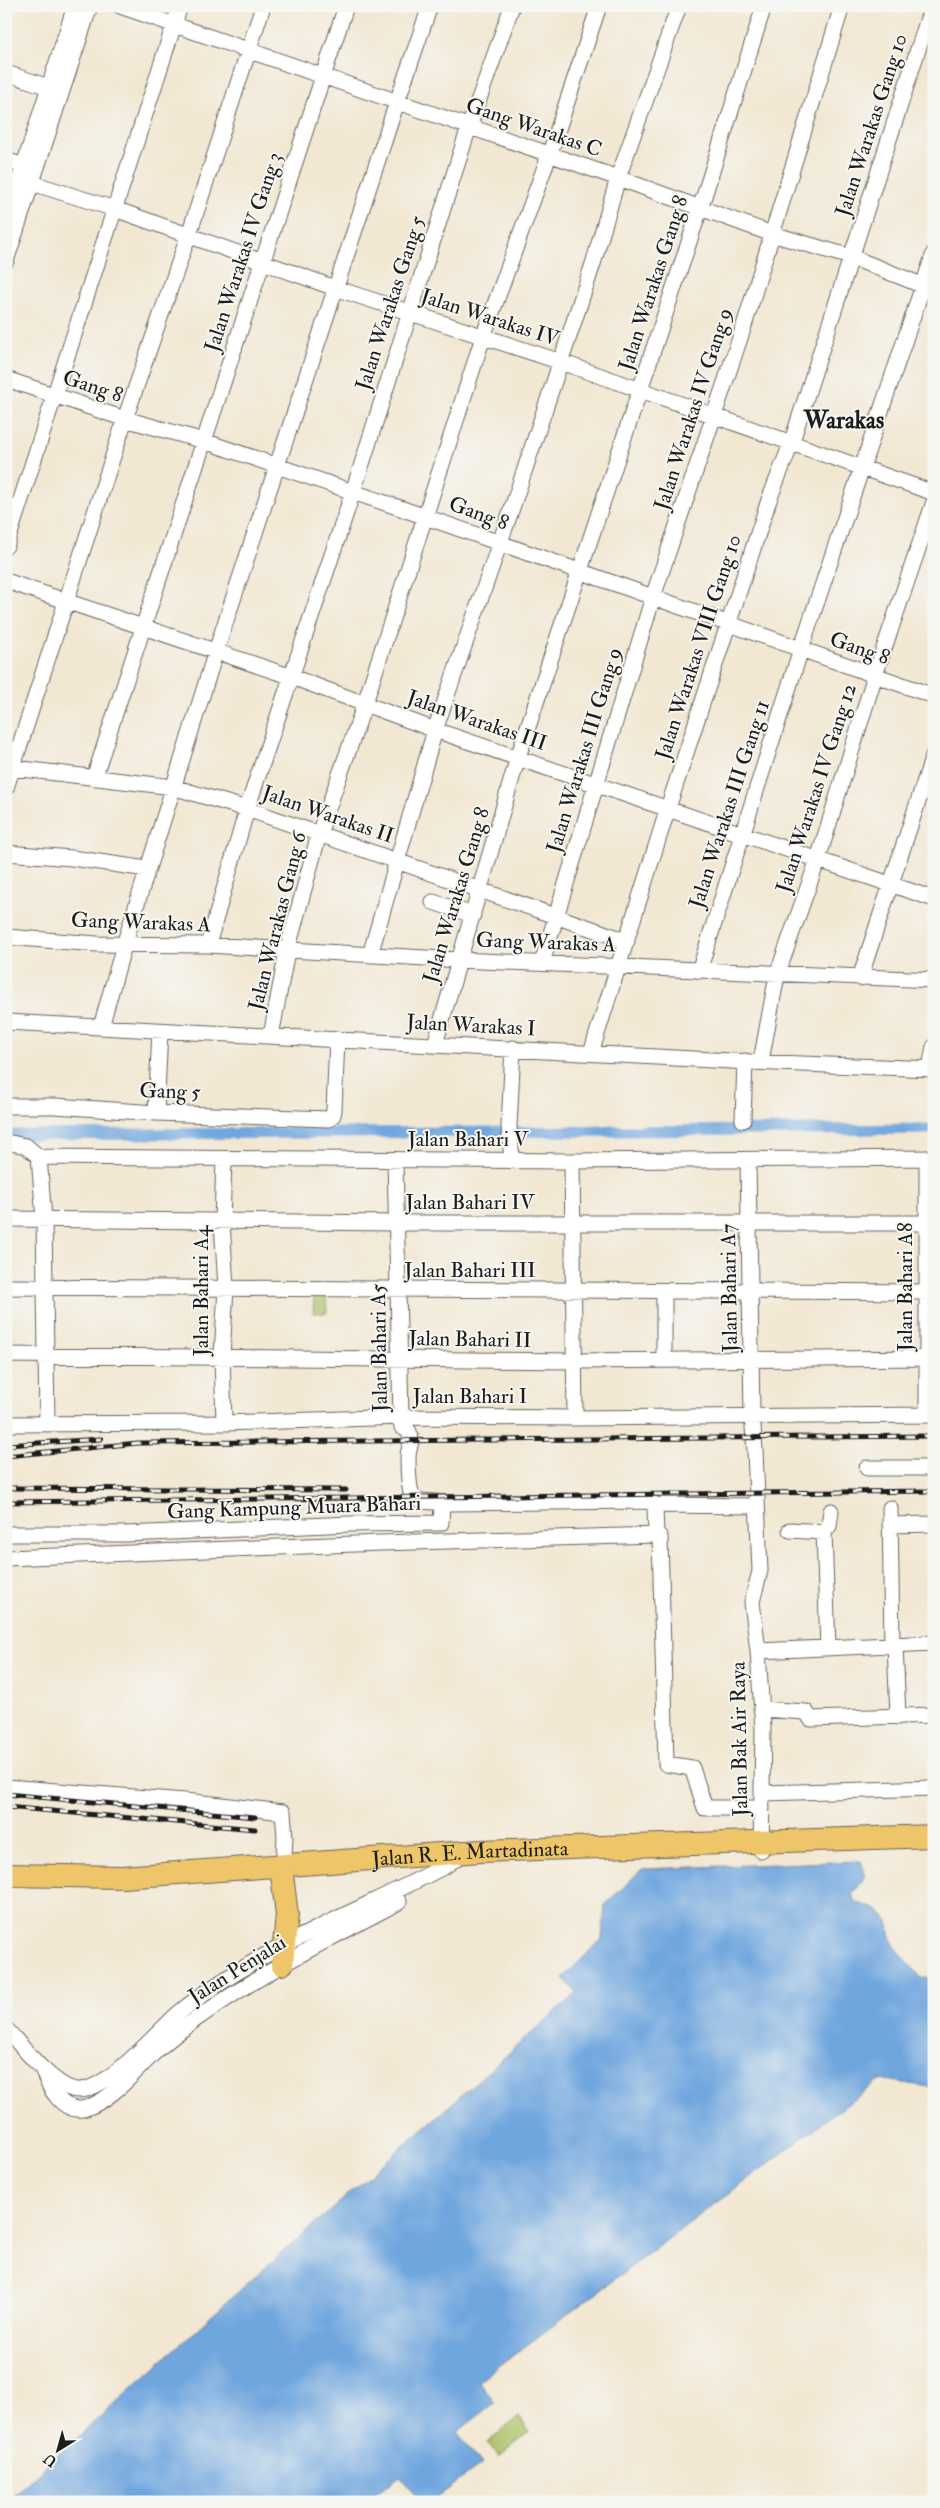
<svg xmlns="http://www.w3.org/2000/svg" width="940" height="2508" font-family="'IM FELL Double Pica',serif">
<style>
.green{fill:#abbf64;stroke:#646e40}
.water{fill:#70a6de;stroke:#46617d}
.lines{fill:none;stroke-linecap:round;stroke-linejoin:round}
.canal{stroke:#70a6de;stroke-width:11}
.minor-casing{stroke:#67635c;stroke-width:17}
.highway-casing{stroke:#67635c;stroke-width:24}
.minor{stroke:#fff;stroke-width:15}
.highway{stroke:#eec569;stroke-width:22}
.rail-casing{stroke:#1c1c1c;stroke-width:5}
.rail{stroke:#f6f6f2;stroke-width:3;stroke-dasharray:9;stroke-linecap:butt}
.labels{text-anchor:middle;stroke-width:4;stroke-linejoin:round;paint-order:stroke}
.street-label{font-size:21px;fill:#1c1c1c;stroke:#f6f6f2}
.quarter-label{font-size:24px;font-weight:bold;fill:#1c1c1c;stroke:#f6f6f2}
</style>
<rect width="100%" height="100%" fill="#f6f6f2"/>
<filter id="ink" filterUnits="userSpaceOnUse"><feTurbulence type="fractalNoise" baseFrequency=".02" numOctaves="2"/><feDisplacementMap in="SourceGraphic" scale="10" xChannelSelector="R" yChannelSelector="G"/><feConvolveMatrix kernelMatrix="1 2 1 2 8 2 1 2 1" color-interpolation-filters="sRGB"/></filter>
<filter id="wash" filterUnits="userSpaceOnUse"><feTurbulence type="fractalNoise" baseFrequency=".0096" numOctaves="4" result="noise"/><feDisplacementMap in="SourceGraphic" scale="20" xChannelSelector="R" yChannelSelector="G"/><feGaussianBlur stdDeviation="1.12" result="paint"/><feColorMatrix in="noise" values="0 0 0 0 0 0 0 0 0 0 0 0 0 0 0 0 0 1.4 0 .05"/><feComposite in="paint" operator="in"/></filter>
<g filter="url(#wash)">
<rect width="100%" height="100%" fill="#f2e7d2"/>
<path class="green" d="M314,1294H326L327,1313H313Z
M518,2417L530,2432L499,2457L487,2442Z"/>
<path class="water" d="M861,1861L866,1876L852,1895C855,1906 871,1905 880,1912C892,1923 888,1928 892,1940C898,1953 911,1965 920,1978H934V2088L881,2079L479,2381L495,2403L457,2432L482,2464L431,2502H420L400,2476L365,2502H6L248,2283L577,1993L563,1978L602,1939L605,1905L642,1869Z"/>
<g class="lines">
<path class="canal" d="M6,1135L934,1129"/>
</g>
</g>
<g filter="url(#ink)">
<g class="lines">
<defs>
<path id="minor" d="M120,6L618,178L772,234L851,257L934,290
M6,73L58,90
M6,160L33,169
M32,183L115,209L335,288L561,362L934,493
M6,221L75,6
M6,261L90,6
M6,379L125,419L204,441L403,509L934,696
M6,546L180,6
M6,581L292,677L435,730L934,899
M6,767L173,787L247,809L627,941
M94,778L346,6
M6,788L125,419L192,225L263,6
M6,853L72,858L147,869
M433,902L473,915
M6,937L97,944L208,945L459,960L934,980
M208,945L247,809L353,492L468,130L512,6
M370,955L435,730L513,505L593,264L618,178L679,6
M542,963L653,597L744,326L842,6
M699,971L801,649L934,253
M860,978L934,753
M6,1022L750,1062L934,1069
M101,1027L124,945L216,651L396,105L430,6
M271,1036L287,951L319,834L363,709L483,337L551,150L599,6
M435,1044L518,757L700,209L764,6
M591,1053L668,808L769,500L791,444L932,6
M761,1061L777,975L818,859L876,672L934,502
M930,1068L934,1047
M6,1106H55L156,1113L329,1119L333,1115L334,1110L337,1039
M156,1113L160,1031
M743,1120L745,1061
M6,1142L26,1146L39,1157L572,1161L934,1158
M39,1157L44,1219L47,1423
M927,1158V1415
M224,1159L222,1222L226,1288L222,1356L224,1423
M395,1160L401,1417L402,1427L408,1430C414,1440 409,1446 408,1456C408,1469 408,1484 412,1496L421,1501L446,1503
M512,1160L509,1126L513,1048
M748,1160L752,1415L755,1450L760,1571L752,1602L758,1651L763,1729L761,1850
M572,1161L575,1418
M6,1219L397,1223H934
M6,1287L934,1292
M664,1292V1360
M6,1355L575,1361L934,1358
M6,1424L224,1423L401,1417L575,1418L934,1415
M867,1468H934
M655,1505L757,1506
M890,1508L892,1645
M890,1525L934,1524
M790,1530L824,1532L829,1526L831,1511
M824,1532L828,1648
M6,1534H126L350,1524L441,1523L442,1506L446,1503L643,1501L651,1502L655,1505L656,1535
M6,1558L380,1543L658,1535L660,1537L666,1764L692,1768L705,1808H762
M895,1644L898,1717
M758,1651L934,1643
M761,1709L806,1712L811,1719L934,1715
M6,1787L185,1801L283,1812L285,1837L283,1874
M763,1793L934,1788
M6,2029C21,2045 57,2092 80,2090C109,2089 158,2031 180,2012C257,1949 358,1912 445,1866L464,1853
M43,2070C48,2087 63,2115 86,2108C112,2100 134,2072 154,2053C165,2042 179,2032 192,2022C258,1975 328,1939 399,1902"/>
<g id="highway">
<path id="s1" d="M6,1875L122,1877L481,1851L934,1836"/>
<path d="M282,1964L287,1915L282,1875"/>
</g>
</defs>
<use href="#minor" class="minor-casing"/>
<use href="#highway" class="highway-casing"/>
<use href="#minor" class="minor"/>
<use href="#highway" class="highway"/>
<defs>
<path id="rail" d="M6,1445L101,1439
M6,1456L138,1443L934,1436
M6,1488L346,1490
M6,1502L934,1491
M6,1794L255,1817
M6,1807L255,1829"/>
</defs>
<use href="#rail" class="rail-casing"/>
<use href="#rail" class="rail"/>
</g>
</g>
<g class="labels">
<g class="street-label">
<text transform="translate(871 125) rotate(-72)" y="7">Jalan Warakas Gang 10</text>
<text transform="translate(534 127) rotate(19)" y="7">Gang Warakas C</text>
<text transform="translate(243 252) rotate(-72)" y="7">Jalan Warakas IV Gang 3</text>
<text transform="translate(653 283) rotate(-72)" y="7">Jalan Warakas Gang 8</text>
<text transform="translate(390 303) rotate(-72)" y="7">Jalan Warakas Gang 5</text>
<text transform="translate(490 317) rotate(18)" y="7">Jalan Warakas IV</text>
<text transform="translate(93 386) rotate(18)" y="7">Gang 8</text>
<text transform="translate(693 409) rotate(-72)" y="7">Jalan Warakas IV Gang 9</text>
<text transform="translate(479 513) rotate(20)" y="7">Gang 8</text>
<text transform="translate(698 647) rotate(-72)" y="7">Jalan Warakas VIII Gang 10</text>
<text transform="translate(860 648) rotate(19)" y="7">Gang 8</text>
<text transform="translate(477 720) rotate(19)" y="7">Jalan Warakas III</text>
<text transform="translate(584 750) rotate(-73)" y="7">Jalan Warakas III Gang 9</text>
<text transform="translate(816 788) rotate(-72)" y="7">Jalan Warakas IV Gang 12</text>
<text transform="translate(729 804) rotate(-72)" y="7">Jalan Warakas III Gang 11</text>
<text transform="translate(328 814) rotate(19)" y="7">Jalan Warakas II</text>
<text transform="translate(456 895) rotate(-73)" y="7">Jalan Warakas Gang 8</text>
<text transform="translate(277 921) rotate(-76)" y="7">Jalan Warakas Gang 6</text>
<text transform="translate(141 922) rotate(2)" y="7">Gang Warakas A</text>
<text transform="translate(546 942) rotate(2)" y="7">Gang Warakas A</text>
<text transform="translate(471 1025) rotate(3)" y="7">Jalan Warakas I</text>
<text transform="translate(170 1091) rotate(2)" y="7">Gang 5</text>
<text x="468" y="1146">Jalan Bahari V</text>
<text x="470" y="1209">Jalan Bahari IV</text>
<text x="470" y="1277">Jalan Bahari III</text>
<text transform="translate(905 1287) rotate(-90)" y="7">Jalan Bahari A8</text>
<text transform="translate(729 1288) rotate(-91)" y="7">Jalan Bahari A7</text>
<text transform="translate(201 1291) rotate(-90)" y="7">Jalan Bahari A4</text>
<text transform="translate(470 1339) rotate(1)" y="7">Jalan Bahari II</text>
<text transform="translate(379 1348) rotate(-91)" y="7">Jalan Bahari A5</text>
<text x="470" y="1403">Jalan Bahari I</text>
<text transform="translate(294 1507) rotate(-2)" y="7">Gang Kampung Muara Bahari</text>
<text transform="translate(739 1739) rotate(-91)" y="7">Jalan Bak Air Raya</text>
<text dy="7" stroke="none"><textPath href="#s1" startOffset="465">Jalan R. E. Martadinata</textPath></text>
<text transform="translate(237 1969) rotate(-32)" y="7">Jalan Penjalai</text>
</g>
<g class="quarter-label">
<text x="844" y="428">Warakas</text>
</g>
</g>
<rect width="940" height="2508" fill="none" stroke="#f6f6f2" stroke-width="25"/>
<g transform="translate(58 2450) rotate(217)" stroke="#f6f6f2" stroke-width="4" paint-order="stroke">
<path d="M0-4L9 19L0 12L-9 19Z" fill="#1c1c1c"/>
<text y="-8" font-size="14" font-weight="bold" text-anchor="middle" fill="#1c1c1c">U</text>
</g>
</svg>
